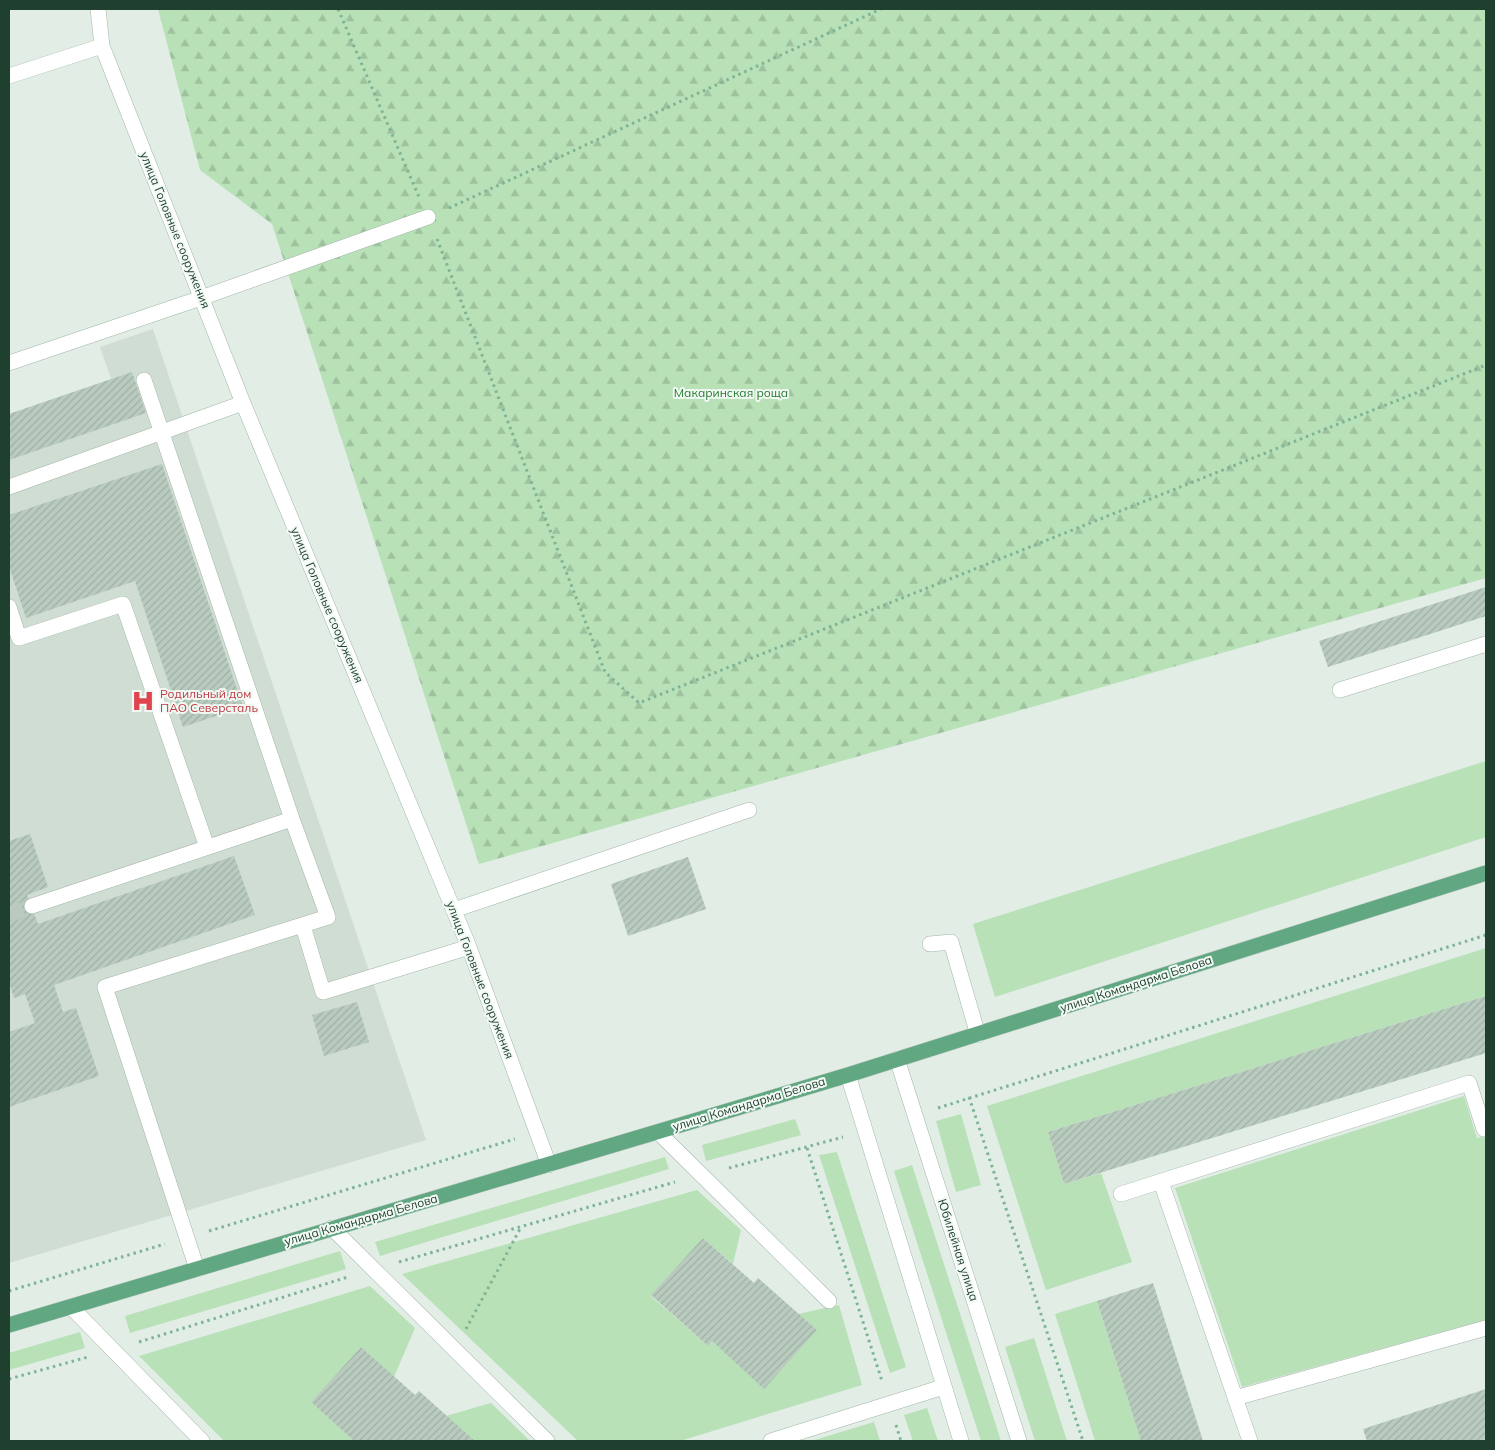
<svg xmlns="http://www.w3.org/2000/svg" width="1495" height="1450" font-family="Mulish,sans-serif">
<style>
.built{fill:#cfddd3}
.green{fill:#b8e1b8}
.forest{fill:url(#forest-firs)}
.building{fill:url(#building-hatch)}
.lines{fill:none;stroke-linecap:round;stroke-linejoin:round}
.minor-tunnel{stroke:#bacac0;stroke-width:15;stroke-dasharray:15 8;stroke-linecap:butt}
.minor-casing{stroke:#a3b6aa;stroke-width:16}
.major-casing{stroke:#c0cac4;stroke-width:16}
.path{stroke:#7eb495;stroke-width:3;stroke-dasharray:2.5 4;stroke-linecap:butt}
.minor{stroke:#fff;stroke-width:15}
.major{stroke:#61a882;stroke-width:15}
.labels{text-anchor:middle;stroke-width:4;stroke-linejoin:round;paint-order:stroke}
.street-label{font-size:12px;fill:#1f402e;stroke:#f2f9f4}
.park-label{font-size:12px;fill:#257b2f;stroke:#f2f9f4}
.health-label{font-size:12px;fill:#be3a42;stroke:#f2f9f4;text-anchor:start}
</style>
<defs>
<pattern id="forest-firs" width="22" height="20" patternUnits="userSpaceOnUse" patternTransform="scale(1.25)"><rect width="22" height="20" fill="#b8e1b8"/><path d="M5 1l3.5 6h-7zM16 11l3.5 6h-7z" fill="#9ec29e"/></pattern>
<pattern id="building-hatch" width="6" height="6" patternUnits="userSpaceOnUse" patternTransform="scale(1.25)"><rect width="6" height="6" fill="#b9cbbf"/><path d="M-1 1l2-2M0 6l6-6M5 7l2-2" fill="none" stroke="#9fafa4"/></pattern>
</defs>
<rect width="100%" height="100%" fill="#e1ede5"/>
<path class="built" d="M153,329L426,1140L9,1263V414L111,379L100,347Z"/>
<path class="green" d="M1486,761V837L995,997L973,924Z
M1486,948V996L1048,1132L1064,1184L1101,1173L1132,1262L1046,1290L987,1106Z
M1464,1096L1477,1138L1486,1136V1320L1242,1387L1175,1188Z
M961,1114L981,1185L956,1192L936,1121Z
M795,1119L801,1135L706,1161L702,1145Z
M837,1152L906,1367L890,1373L819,1155Z
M665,1157L669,1169L380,1256L375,1242Z
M912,1165L1001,1441H981L894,1171Z
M697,1190L741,1230L733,1264L703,1238L651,1296L708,1346L712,1341L764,1388L798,1314L839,1305L862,1385L680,1441H578L402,1274Z
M340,1251L346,1269L130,1333L125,1316Z
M370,1286L415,1328L394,1377L361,1347L311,1402L354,1441H224L139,1356Z
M1097,1301L1141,1441H1095L1055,1314Z
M80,1332L85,1348L9,1370V1353Z
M1034,1338L1067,1441H1035L1005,1347Z
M491,1403L530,1441H474L446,1416Z
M927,1408L938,1441H913L904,1415Z
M874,1422L880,1441H811Z"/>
<path class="forest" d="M158,9H1486V578L479,864L272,224L200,170Z"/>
<path class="building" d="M132,372L146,413L9,460V414Z
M162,464L243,707L183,727L135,581L26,618L9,566V515Z
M1486,587V616L1328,667L1319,641Z
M30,834L48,887L27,895L38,924L234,856L255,915L54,985L63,1012L76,1008L99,1076L9,1107V1032L35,1023L25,994L14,998L9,982V936L10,935L9,930V841Z
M688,857L706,909L628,936L611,884Z
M1486,996V1053L1064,1184L1048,1132Z
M357,1002L369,1042L324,1056L312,1015Z
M703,1238L754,1283L758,1278L817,1330L764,1389L712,1341L708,1346L651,1295Z
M1153,1283L1203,1441H1141L1097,1301Z
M361,1347L415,1395L419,1391L475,1441H354L311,1402Z
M1486,1389V1439L1480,1441H1367L1363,1429Z"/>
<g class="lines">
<path class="minor-tunnel" d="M9,915L32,906"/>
<defs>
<path id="minor" d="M98,9L102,46L243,403L469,947L549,1165
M9,76L102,46
M9,363L201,298L428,217
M144,380L292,819L328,917L105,987L197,1269
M9,487L243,403
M9,607L19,638L123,604L207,847
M1340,690L1486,644
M32,906L292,819
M454,910L749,810
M303,926L323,992L469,947
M930,944L951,942L978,1035
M897,1059L1019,1441
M848,1075L961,1441
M658,1132L829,1301
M1161,1182L1250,1441
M1121,1194L1469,1083L1484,1129L1486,1128
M332,1228L547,1441
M71,1307L202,1441
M1235,1398L1486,1328
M771,1441L943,1387"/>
<path id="major" d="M9,1325L848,1075L1486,873"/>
</defs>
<use href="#minor" class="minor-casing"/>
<use href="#major" class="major-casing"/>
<path class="path" d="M338,9L419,197
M449,208L881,9
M437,239L605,672L639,703L1486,365
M969,1097L1083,1441
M938,1108L1486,935
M807,1148L882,1381
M729,1168L843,1137
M209,1231L515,1139
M399,1262L675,1182
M9,1291L165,1244
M466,1329L521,1227
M139,1342L348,1277
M9,1379L88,1357
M896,1425L901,1441"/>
<use href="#minor" class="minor"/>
<use href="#major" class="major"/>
</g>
<defs>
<symbol id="hospital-bare" viewBox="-9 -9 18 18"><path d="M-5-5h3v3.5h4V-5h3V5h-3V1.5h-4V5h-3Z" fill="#e0444e" stroke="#f2f9f4" stroke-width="2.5" paint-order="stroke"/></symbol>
</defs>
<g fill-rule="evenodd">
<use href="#hospital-bare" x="127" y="685" width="32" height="32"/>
</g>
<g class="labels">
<g class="street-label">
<text transform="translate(175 230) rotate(68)" y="4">улица Головные сооружения</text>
<text transform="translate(327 605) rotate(67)" y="4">улица Головные сооружения</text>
<text transform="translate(480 980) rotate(69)" y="4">улица Головные сооружения</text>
<text transform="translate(1136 984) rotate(-18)" y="4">улица Командарма Белова</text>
<text transform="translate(749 1104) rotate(-17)" y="4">улица Командарма Белова</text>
<text transform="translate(361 1220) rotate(-16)" y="4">улица Командарма Белова</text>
<text transform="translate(958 1250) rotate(72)" y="4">Юбилейная улица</text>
</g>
<g class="park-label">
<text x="731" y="397">Макаринская роща</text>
</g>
<g class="health-label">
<text x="160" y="698">Родильный дом<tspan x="160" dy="14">ПАО Северсталь</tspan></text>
</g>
</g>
<rect width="1495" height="1450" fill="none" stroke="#1f402e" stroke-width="20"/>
</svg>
